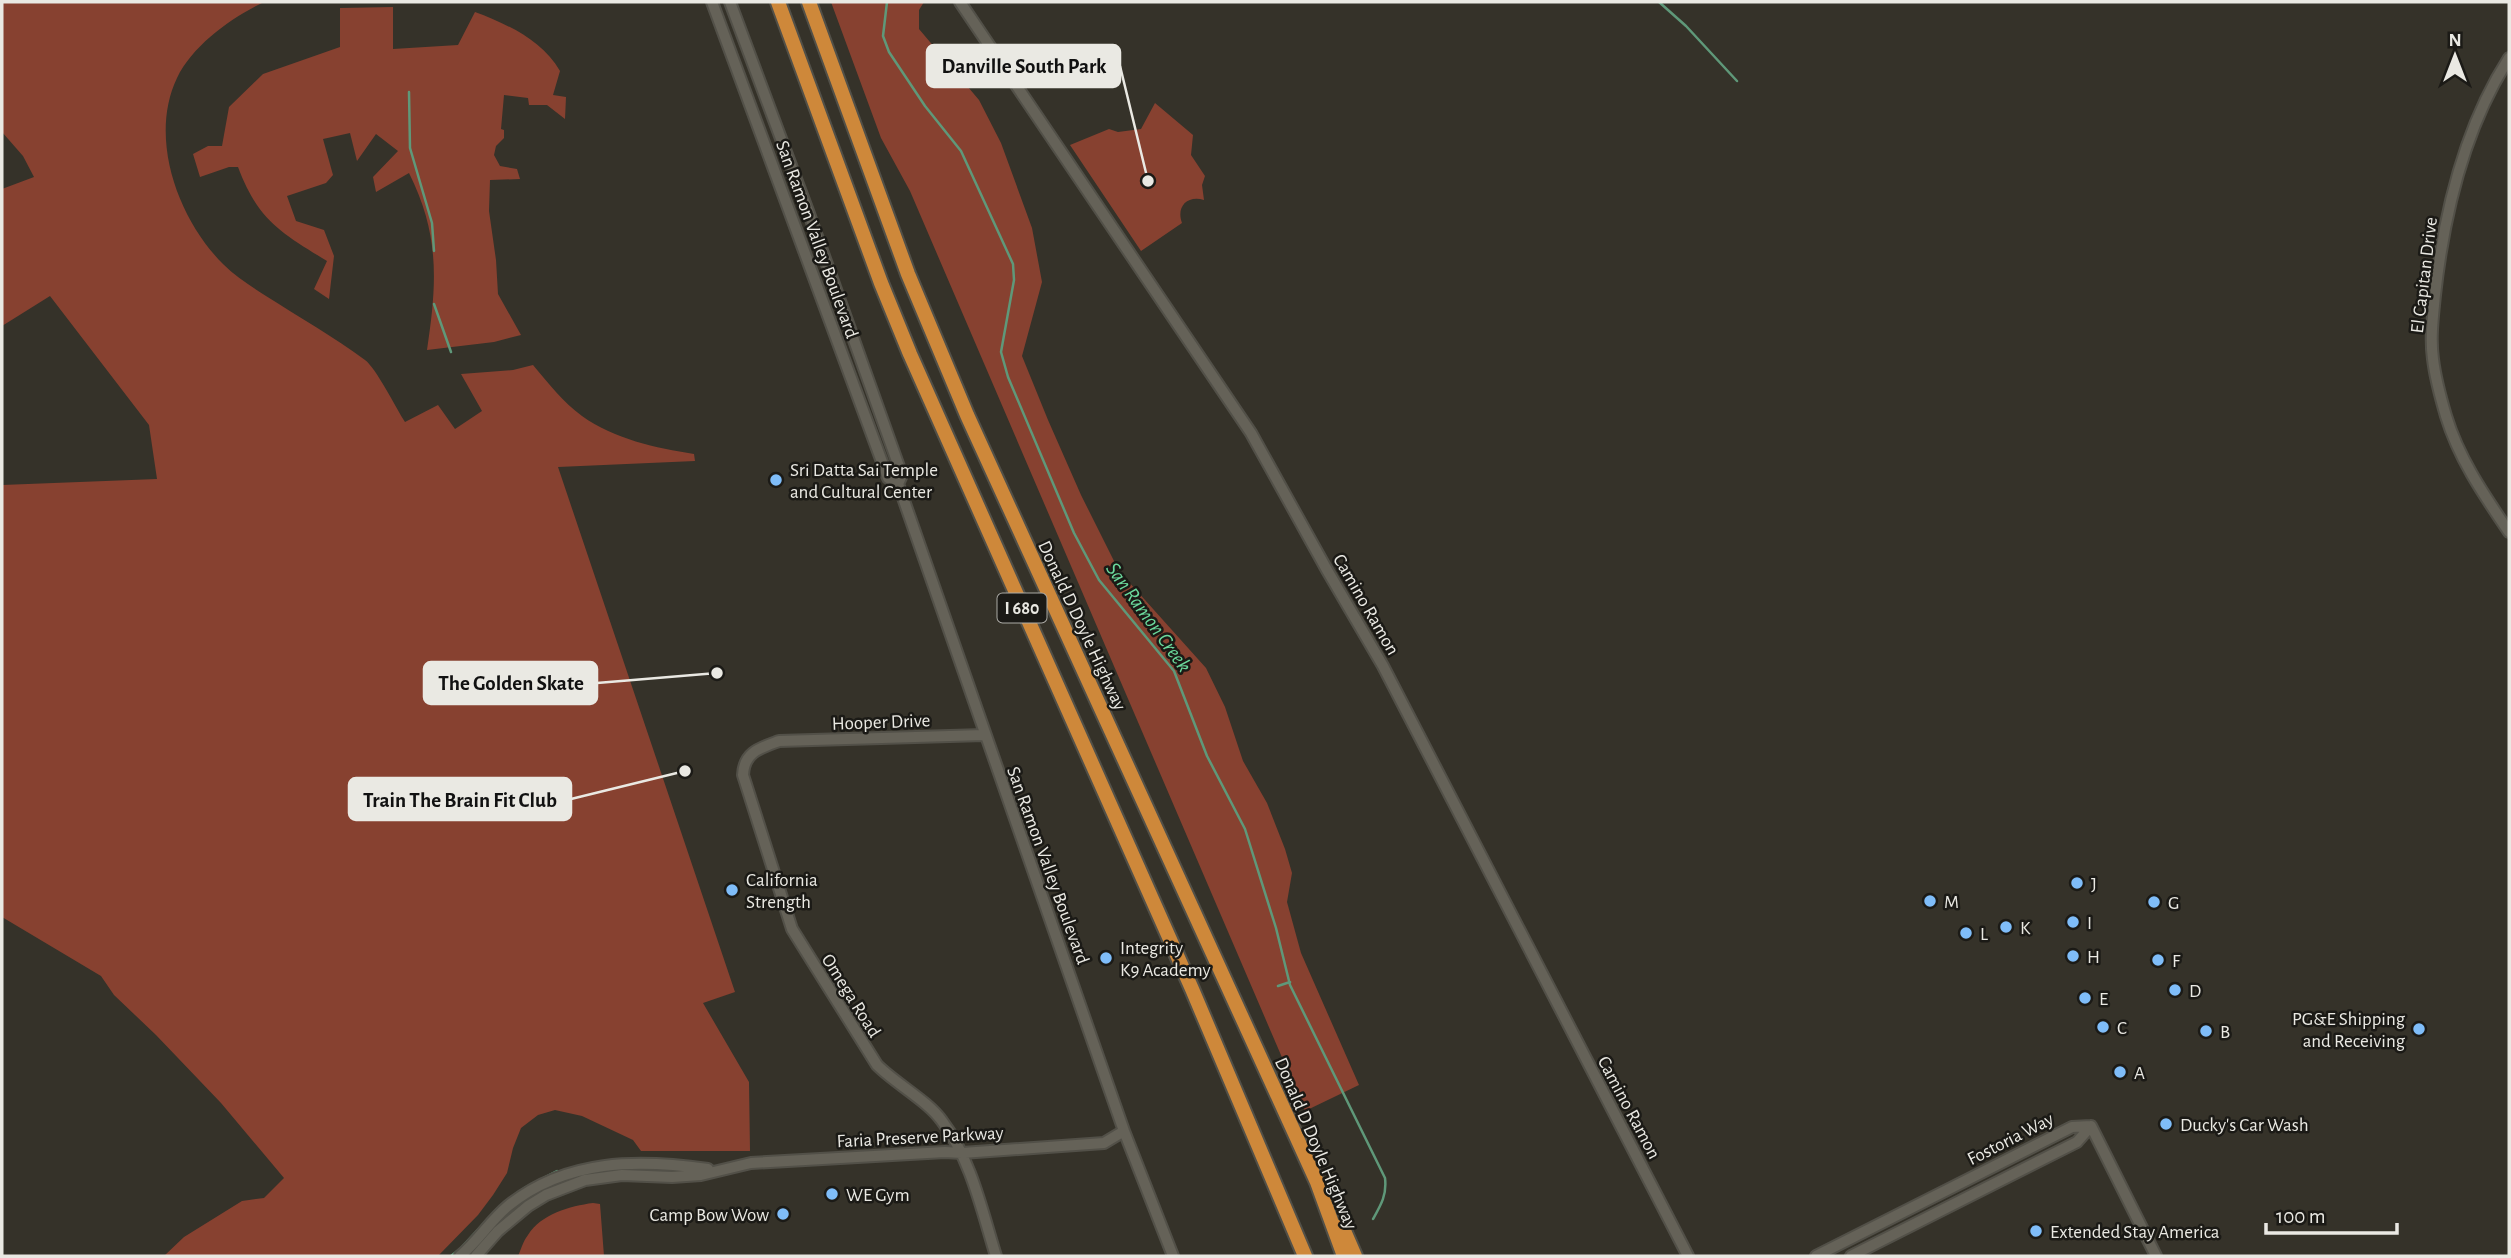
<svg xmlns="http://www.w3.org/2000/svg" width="2511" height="1258" font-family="'Alegreya Sans',sans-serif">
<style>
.green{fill:#874130}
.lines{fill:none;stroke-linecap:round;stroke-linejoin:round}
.stream{stroke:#5f9879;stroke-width:2.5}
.secondary-casing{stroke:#525048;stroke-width:14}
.highway-casing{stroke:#525048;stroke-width:18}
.secondary{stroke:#656258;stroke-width:10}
.highway{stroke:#ce883a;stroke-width:14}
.poi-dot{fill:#7fbdf9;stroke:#1b1a16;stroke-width:2.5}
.labels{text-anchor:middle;stroke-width:5;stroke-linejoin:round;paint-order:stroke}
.shield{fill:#1b1a16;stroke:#acaba6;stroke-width:2}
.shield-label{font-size:18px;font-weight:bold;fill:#eae9e3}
.street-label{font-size:19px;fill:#eae9e3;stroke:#1b1a16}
.poi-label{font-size:19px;fill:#eae9e3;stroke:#1b1a16;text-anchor:start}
.water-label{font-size:21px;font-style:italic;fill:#6bd99c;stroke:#1b1a16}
.leader{fill:none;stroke:#eae9e3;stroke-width:2.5}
.callout-dot{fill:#eae9e3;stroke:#1b1a16;stroke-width:2.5}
.callout{fill:#eae9e3;stroke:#eae9e3;stroke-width:2.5}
.callout-label{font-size:21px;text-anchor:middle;font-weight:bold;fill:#111}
</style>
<rect width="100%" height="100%" fill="#353229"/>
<path class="green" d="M2,2H264C231,18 193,45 177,78C148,139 179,220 223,264C236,277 252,287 266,296C299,317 334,337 365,360C376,368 396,408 405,422L438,405L455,429L482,411L461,374L513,370L533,365C548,383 563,402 582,416C614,439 656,448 694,454L695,461L558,467L735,992L703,1003L749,1082L750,1151H641L633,1140L582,1116L555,1110L538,1115L521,1128L513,1148L507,1173L493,1195L478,1215L438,1256H164L184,1237L242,1201L264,1198L284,1178L221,1103L156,1035L114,995L101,976L2,917V485L157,479L149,425L50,296L2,326V189L34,177L23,156L2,132Z
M831,2H924L919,10V29L979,100L1001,143L1032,228L1042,282L1022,356L1048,420L1081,495L1119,571L1206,668L1225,707L1243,761L1267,803L1285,849L1292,873L1287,902L1301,953L1359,1085L1305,1111L910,191L881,138Z
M393,7V49L458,45L475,12C507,24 542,40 560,71L553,95L566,97L565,119L547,105H529L528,98L504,95L501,129L504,130V138L496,146L494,155L500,166L517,169L520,179L490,180L489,211L496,260L498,294L521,335L494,342L427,350C437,283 440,235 409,173L376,192L373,177L398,151L376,134L357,161L350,133L323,139L333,175L326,183L287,196L296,221L324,230L334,256L329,299L314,289L327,261C280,232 258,220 238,167H229L200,177L193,154L208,146H222L229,107L263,74L340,47V8Z
M1155,103L1193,135L1191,155L1205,176L1202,185L1204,200C1187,195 1176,207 1182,223L1141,251L1070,145L1109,129L1118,132L1141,129Z
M593,1203L600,1204L604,1256H518C521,1250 523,1241 528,1235C541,1214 570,1206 593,1203Z"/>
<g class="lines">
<path class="stream" d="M887,2L883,36L889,52L925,106L961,151L1013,264L1014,280L1001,352L1008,377L1074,533L1099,580L1174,671L1207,756L1245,829L1276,928L1290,985L1385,1178C1387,1195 1381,1205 1373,1219
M1659,2L1686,26L1737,81
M409,92L410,148L432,223L434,251
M434,304L451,352
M1278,986L1290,982
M508,1200L526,1187L557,1171
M451,1256L460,1249L497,1209"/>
<defs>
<path id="secondary" d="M712,2L888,478L898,484L901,492L1124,1131L1173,1256
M730,2L808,211L902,475L898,484
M960,2L1251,433L1327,570L1383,666L1688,1256
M2509,58C2464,128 2444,213 2435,295C2433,316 2430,338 2433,359C2435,376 2441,399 2446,416C2459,459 2484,495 2509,532
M984,735L779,741C760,748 744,752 743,775L792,929L877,1065C896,1084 928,1101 942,1121C971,1159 982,1211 996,1256
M2091,1126L2156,1256
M460,1256C478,1241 490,1221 508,1206C566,1159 638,1159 708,1169
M476,1256L498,1231L528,1206L546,1195L585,1180L622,1175L672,1177L701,1175L751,1163L945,1152L962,1153L1104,1143L1124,1131
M1816,1256L2072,1127L2091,1126
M1851,1256L2077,1142L2091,1126"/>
<path id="highway" d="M778,2L881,283L910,354L1192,989L1305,1256
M809,2L908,274L967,415L1317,1182L1344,1256
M1342,1226L1355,1256"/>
</defs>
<use href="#secondary" class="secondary-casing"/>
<use href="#highway" class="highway-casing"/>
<use href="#secondary" class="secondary"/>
<use href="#highway" class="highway"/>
</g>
<g class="poi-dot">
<circle cx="776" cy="480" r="7"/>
<circle cx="2077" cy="883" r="7"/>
<circle cx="732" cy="890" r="7"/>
<circle cx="1930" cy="901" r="7"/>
<circle cx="2154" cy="902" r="7"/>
<circle cx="2073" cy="922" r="7"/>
<circle cx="2006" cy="927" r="7"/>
<circle cx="1966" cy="933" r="7"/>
<circle cx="2073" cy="956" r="7"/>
<circle cx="1106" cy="958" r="7"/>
<circle cx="2158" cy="960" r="7"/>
<circle cx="2175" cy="990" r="7"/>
<circle cx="2085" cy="998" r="7"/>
<circle cx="2103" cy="1027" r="7"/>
<circle cx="2419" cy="1029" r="7"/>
<circle cx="2206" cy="1031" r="7"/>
<circle cx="2120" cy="1072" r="7"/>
<circle cx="2166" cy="1124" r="7"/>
<circle cx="832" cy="1194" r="7"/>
<circle cx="783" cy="1214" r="7"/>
<circle cx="2036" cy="1231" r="7"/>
</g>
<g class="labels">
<rect class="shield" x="997.5" y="593.5" width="49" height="29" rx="5"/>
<g class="shield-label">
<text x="1022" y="614">I 680</text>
</g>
<g class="street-label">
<text transform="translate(818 239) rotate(70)" y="7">San Ramon Valley Boulevard</text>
<text transform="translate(2423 275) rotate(-83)" y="7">El Capitan Drive</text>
<text transform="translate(1367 604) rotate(60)" y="7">Camino Ramon</text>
<text transform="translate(1083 625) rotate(65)" y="7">Donald D Doyle Highway</text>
<text transform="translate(881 721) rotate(-2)" y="7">Hooper Drive</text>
<text transform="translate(1049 865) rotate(70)" y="7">San Ramon Valley Boulevard</text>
<text transform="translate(852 995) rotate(58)" y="7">Omega Road</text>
<text transform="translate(1630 1107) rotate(62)" y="7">Camino Ramon</text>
<text transform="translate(920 1136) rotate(-3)" y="7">Faria Preserve Parkway</text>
<text transform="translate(2010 1138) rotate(-27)" y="7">Fostoria Way</text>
<text transform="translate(1317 1143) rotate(67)" y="7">Donald D Doyle Highway</text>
</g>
<g class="poi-label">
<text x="790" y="476">Sri Datta Sai Temple<tspan x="790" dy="22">and Cultural Center</tspan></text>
<text x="746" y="886">California<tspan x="746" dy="22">Strength</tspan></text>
<text x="2091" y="890">J</text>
<text x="1944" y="908">M</text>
<text x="2168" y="909">G</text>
<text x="2087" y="929">I</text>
<text x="2020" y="934">K</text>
<text x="1980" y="940">L</text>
<text x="1120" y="954">Integrity<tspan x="1120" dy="22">K9 Academy</tspan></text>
<text x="2087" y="963">H</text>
<text x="2172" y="967">F</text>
<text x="2189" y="997">D</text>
<text x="2099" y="1005">E</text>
<text x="2405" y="1025" text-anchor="end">PG&amp;E Shipping<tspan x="2405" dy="22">and Receiving</tspan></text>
<text x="2117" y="1034">C</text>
<text x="2220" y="1038">B</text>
<text x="2134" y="1079">A</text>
<text x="2180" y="1131">Ducky's Car Wash</text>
<text x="846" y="1201">WE Gym</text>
<text x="769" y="1221" text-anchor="end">Camp Bow Wow</text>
<text x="2050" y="1238">Extended Stay America</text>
</g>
<g class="water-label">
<text transform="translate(1149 617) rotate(54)" y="7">San Ramon Creek</text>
</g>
</g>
<path class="leader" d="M1148 181L1120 66M717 673L597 683M685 771L571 799"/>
<g class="callout-dot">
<circle cx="1148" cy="181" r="7"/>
<circle cx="717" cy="673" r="7"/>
<circle cx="685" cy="771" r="7"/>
</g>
<g class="callout">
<rect x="927" y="45" width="193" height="42" rx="7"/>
<rect x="424" y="662" width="173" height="42" rx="7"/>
<rect x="349" y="778" width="222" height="42" rx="7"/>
</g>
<g class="callout-label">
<text x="1024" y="73">Danville South Park</text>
<text x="511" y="690">The Golden Skate</text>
<text x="460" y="807">Train The Brain Fit Club</text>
</g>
<rect width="2511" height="1258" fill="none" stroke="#eae9e3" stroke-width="7"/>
<g transform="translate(2455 56)" stroke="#1b1a16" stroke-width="5" paint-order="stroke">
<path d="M0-5L12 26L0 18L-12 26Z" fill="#eae9e3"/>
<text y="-10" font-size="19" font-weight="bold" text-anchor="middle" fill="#eae9e3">N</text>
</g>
<path d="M2266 1223v10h131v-10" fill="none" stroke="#eae9e3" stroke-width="3.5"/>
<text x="2276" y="1223" font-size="21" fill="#eae9e3" stroke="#1b1a16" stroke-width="5" paint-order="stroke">100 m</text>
</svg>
